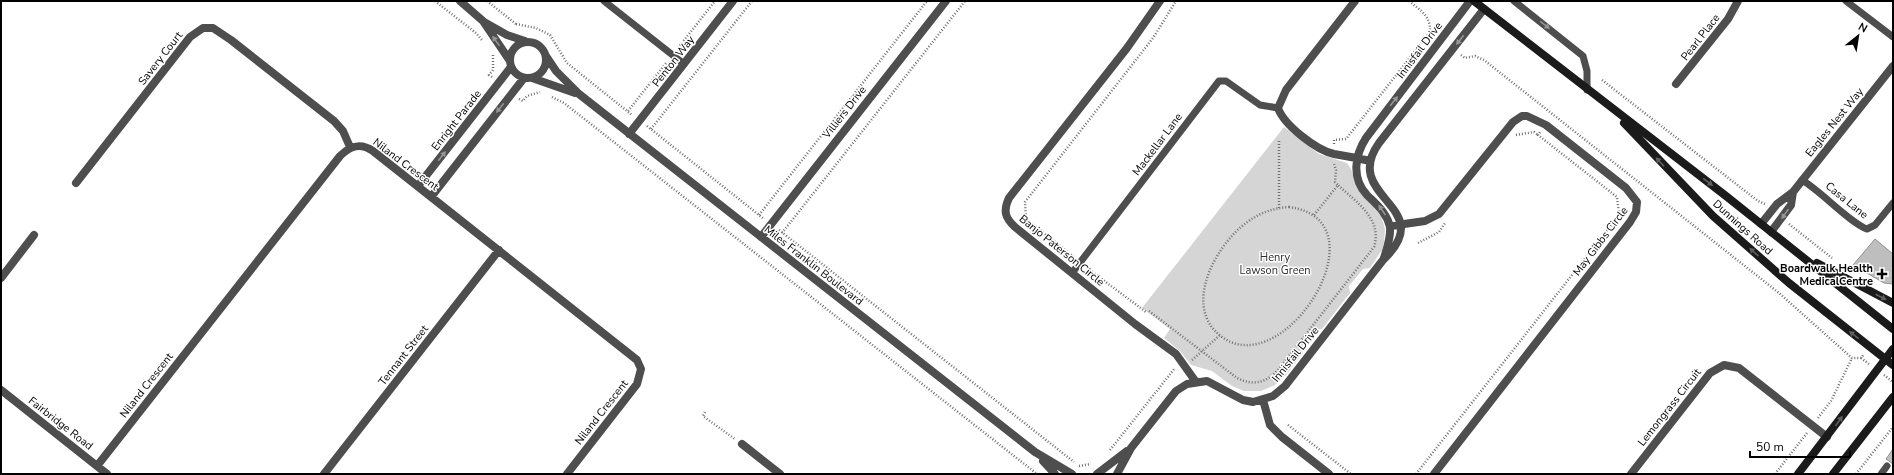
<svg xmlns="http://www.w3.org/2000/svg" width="1894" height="475" font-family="'Nunito Sans',sans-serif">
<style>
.green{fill:#d5d5d5}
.building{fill:#bebebe;stroke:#929292}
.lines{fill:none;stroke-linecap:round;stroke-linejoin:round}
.path{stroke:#707070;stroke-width:2.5;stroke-dasharray:1 2;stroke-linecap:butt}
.lane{stroke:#4e4e4e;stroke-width:7}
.street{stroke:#4e4e4e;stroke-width:8}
.secondary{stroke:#1b1b1b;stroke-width:8}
.oneway{fill:#959595}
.oneway2{fill:#5f5f5f}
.poi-dot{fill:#000;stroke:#fff;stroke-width:1.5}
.labels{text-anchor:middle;stroke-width:3;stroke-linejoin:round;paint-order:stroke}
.street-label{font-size:11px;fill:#000;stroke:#fff}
.park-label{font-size:11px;fill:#2c2c2c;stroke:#fff}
.poi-label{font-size:11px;font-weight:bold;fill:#000;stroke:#fff;text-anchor:end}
</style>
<rect width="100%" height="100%" fill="#fff"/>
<path class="green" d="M1284,127L1319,154L1347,163L1351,169L1357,187L1381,216L1385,229L1384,243L1382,250L1370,268L1363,269L1349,286L1350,293L1322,329L1314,330L1302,346L1303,353L1286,375L1275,385L1261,391H1244L1232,386L1212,371L1191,365L1181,352L1164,338L1170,329L1142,308Z"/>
<path class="building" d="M1875,239L1893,254V284L1884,283L1853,265Z
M1893,449V464L1886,459Z"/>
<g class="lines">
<path class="path" d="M435,1L476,33L482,40
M487,1L516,24
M1409,1C1420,10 1431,16 1430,32L1433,34
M516,24L536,28L550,35L567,63L632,115
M678,48L715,1
M1461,55L1465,58L1475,56L1484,60L1779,293L1852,358H1861L1864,354
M492,77L489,75L493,70V55
M1602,80L1758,201L1765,204
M552,97L564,103L1037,474
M519,99L523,101L527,96L540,92
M628,111L667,62
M647,126L764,219
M651,129L752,1
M1516,135L1534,132L1538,135
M1334,144V140L1346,139L1430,32
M1289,207C1387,220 1285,383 1222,337C1181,307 1216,245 1246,223C1259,213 1273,208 1289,207Z
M1279,208V141
M759,215L927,1
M1314,215L1338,185L1335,182L1336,170L1334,164
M1789,224L1832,258
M779,230L1074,462
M782,233L965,1
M1418,243L1439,232L1445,223
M1074,257L1026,219L1025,202L1153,38L1176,1
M1087,268L1146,312
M1149,311L1237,378C1253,386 1266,383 1278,370L1374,247C1383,219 1356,202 1338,185
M1861,358L1869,364
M1192,360L1220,335
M1884,375L1893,382
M705,412L703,416L735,439
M1818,418L1831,401L1852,358
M1288,425L1351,474
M1110,450L1175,368
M1079,466L1091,464
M1416,474L1619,215L1617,197L1538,135L1540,132
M1775,474L1807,433
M1856,474L1893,427"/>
<path class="lane" d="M604,1L684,64
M1514,1L1583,56L1587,71V90
M1846,1L1893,37
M1802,180C1822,192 1849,222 1867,229L1875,225L1893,203
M1072,273L1219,81H1226L1260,105L1278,108
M1881,474L1887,466"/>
<path class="street" d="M460,1L483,21L510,61
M1160,1L1127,48L1009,198C1003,211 1005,218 1015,227L1135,324L1176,354L1196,382
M1355,1L1286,90L1278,108C1284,125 1316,150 1334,154C1346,156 1358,158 1370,161
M484,22L507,35L525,41
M510 60a18 18 0 1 1 36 0a18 18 0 1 1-36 0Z
M546,56L556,71L579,94L1035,452L1072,474
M532,78L575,93
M1676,84L1728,19L1738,1
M629,134L733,1
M76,183L190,37L203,28H213L231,40L334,121L343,131L350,147
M418,186L511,67
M431,197L524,78
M1761,224L1777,204L1793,192L1893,66
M1390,226L1425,221L1439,214L1513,122L1522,116H1527L1546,125L1626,188L1637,202L1636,212L1630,222L1434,474
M1771,232L1791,205L1793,192
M761,237L946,1
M1384,258C1387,248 1391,238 1390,227C1387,213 1377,205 1367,195C1351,178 1355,155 1366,138L1470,1
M1,278L34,235
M1,390L107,474
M1263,400L1270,425L1282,437L1329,474
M742,444L780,474
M1043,461L1055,474
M97,466L340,156C350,146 360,142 373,151L637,360L641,369L637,384L567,474
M324,474L499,250
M1097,474L1127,451
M1117,474L1131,448L1176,391L1187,384L1207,381L1243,400L1253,402L1273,396L1285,386L1383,260C1440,206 1340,198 1379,143L1484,9
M1631,474L1710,373L1724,365L1739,368L1827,437"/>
<path class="secondary" d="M1474,1L1726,196L1893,329
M1624,123L1713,216L1789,283L1893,365
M1817,263L1893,303
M1798,474L1893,349
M1833,474L1893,397"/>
</g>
<defs><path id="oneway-solid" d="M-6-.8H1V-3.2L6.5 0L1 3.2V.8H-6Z"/></defs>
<g class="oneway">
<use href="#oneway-solid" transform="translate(1545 25) rotate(38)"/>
<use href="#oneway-solid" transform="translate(1460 40) rotate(128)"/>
<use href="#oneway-solid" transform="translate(496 41) rotate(-126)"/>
<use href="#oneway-solid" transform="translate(1394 101) rotate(-52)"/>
<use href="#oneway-solid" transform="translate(500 108) rotate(128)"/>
<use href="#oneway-solid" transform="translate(442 156) rotate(-52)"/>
<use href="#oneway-solid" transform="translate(1382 210) rotate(-124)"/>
<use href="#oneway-solid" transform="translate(1785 214) rotate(125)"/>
</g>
<g class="oneway2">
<use href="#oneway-solid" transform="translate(1660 162) rotate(-133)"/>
<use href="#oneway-solid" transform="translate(1708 182) rotate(37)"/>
<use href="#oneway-solid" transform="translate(1754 252) rotate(-138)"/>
<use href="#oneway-solid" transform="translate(1881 297) rotate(27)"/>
<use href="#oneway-solid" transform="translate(1854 335) rotate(-142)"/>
<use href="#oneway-solid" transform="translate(1839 421) rotate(-54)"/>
</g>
<path class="poi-dot" d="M1880 268h4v4h4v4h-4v4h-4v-4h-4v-4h4z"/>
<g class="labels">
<g class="street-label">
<text transform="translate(1700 37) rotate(-52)" y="4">Pearl Place</text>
<text transform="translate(1419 50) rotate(-53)" y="4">Innisfail Drive</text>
<text transform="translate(160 58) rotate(-52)" y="4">Savery Court</text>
<text transform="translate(673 61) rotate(-52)" y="4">Penton Way</text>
<text transform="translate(844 112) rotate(-52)" y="4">Villiers Drive</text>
<text transform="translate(456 120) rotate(-52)" y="4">Enright Parade</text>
<text transform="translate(1834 122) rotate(-51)" y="4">Eagles Nest Way</text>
<text transform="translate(1157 144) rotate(-53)" y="4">Mackellar Lane</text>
<text transform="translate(406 164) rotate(37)" y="4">Niland Crescent</text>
<text transform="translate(1847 200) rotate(39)" y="4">Casa Lane</text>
<text transform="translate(1743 227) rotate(42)" y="4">Dunnings Road</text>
<text transform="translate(1600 241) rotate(-53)" y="4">May Gibbs Circle</text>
<text transform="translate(1062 250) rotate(39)" y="4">Banjo Paterson Circle</text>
<text transform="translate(814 265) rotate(38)" y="4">Miles Franklin Boulevard</text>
<text transform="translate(1295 354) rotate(-51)" y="4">Innisfail Drive</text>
<text transform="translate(403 355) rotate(-52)" y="4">Tennant Street</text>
<text transform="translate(146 385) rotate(-52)" y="4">Niland Crescent</text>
<text transform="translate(1669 407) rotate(-52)" y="4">Lemongrass Circuit</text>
<text transform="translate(601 412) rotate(-52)" y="4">Niland Crescent</text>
<text transform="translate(61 423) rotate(38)" y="4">Fairbridge Road</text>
</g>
<g class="park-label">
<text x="1275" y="261">Henry<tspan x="1275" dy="13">Lawson Green</tspan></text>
</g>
<g class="poi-label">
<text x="1873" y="272">Boardwalk Health<tspan x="1873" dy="13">MedicalCentre</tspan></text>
</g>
</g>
<rect width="1894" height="475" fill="none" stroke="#000000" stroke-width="4"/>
<g transform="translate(1858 36) rotate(30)" stroke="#ffffff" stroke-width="3" paint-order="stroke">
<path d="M0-3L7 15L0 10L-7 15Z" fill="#000000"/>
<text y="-6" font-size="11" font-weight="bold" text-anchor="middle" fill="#000000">N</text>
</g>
<path d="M1750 451v6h100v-6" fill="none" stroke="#000000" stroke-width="2"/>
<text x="1756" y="451" font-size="12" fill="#000000" stroke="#ffffff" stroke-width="3" paint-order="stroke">50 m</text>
</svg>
